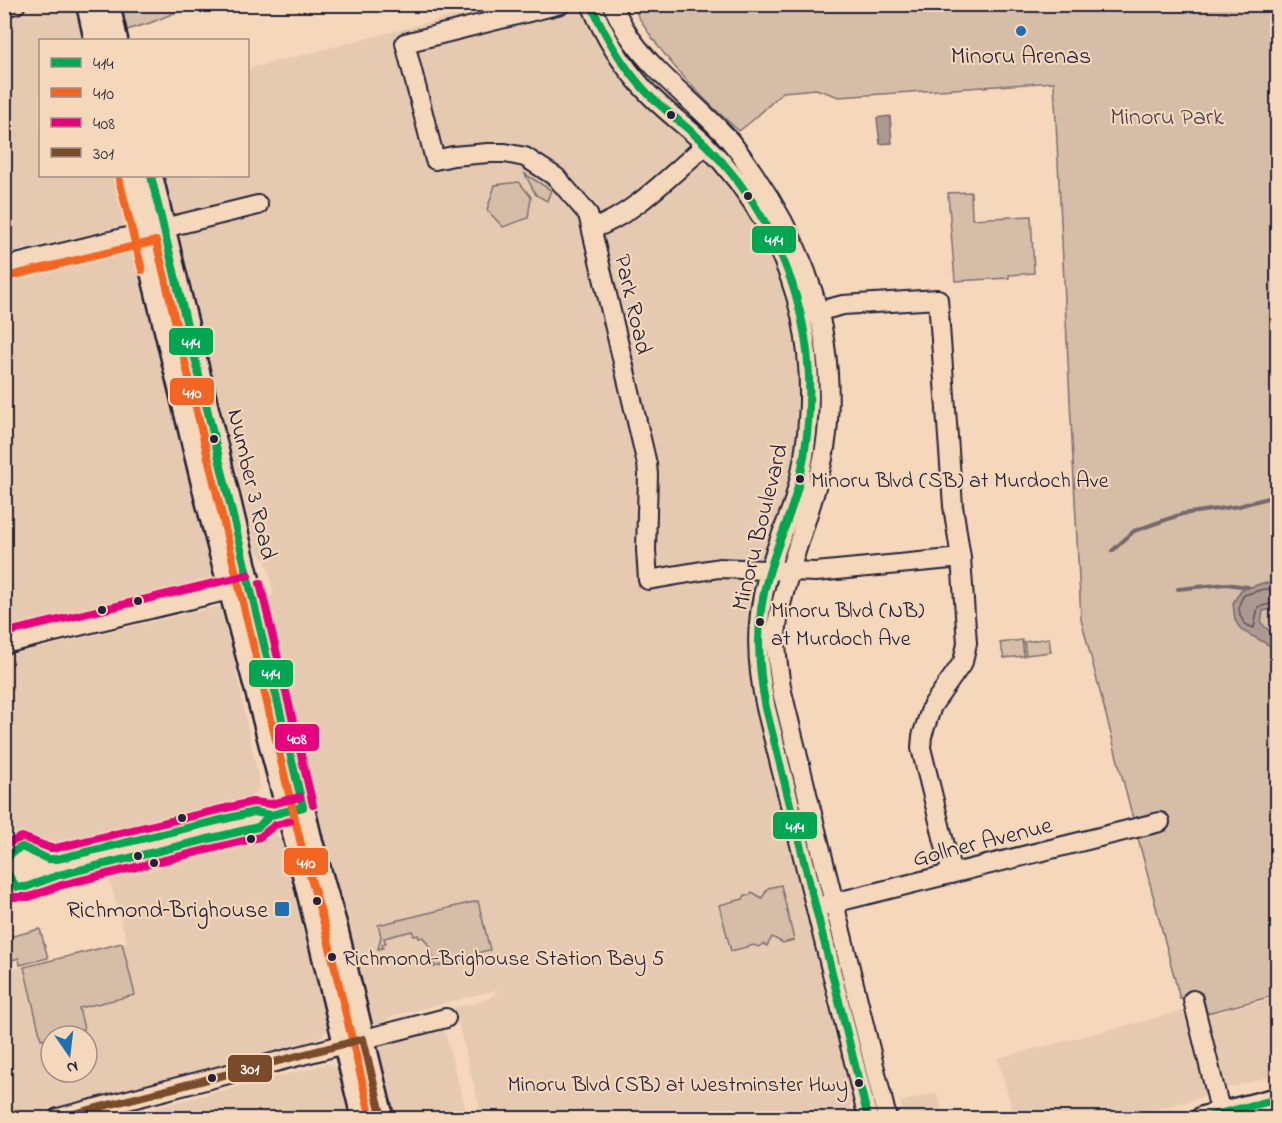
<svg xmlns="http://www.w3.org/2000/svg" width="1282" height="1123" font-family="'Indie Flower',sans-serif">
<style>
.built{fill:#e5cab1;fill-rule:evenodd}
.green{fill:#d6bda8;stroke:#7c7072;stroke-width:1.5}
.water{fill:#ad9990;stroke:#75696e;stroke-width:1.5}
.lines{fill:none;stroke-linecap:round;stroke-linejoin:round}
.shore{stroke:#5a525d;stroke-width:1.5}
.stream{stroke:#75696e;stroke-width:4}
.minor-casing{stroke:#22223b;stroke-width:22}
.major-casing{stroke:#22223b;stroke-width:27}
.minor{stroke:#f5d7bb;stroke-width:18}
.major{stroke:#f5d7bb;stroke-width:22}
.bus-1-casing{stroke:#f5d7bb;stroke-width:12}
.bus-2-casing{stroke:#f5d7bb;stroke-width:12}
.bus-3-casing{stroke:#f5d7bb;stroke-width:12}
.bus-4-casing{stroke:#f5d7bb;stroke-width:12}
.bus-1{stroke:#00a651;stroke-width:8}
.bus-2{stroke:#f26522;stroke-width:8}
.bus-3{stroke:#e5007d;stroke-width:8}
.bus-4{stroke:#7a4b2a;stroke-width:8}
.poi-dot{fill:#1f6fb2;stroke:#f5d7bb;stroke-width:2}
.bus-dot{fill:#22223b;stroke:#f5d7bb;stroke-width:2}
.labels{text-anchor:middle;stroke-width:4.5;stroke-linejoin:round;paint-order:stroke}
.bus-label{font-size:22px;fill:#22223b;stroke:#f5d7bb;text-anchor:start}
.poi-label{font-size:24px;fill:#22223b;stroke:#f5d7bb}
.park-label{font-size:24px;fill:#464151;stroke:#f5d7bb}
.street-label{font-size:24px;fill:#22223b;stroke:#f5d7bb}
.line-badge{stroke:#f5d7bb;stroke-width:2}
.badge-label{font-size:16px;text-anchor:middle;font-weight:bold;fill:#fff}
</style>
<rect width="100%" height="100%" fill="#f5d7bb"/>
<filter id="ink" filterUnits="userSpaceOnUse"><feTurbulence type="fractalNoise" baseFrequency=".0167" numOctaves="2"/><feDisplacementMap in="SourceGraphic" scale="12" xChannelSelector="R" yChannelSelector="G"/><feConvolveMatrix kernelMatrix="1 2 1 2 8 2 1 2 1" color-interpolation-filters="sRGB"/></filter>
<g filter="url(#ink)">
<path class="built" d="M499,4L588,5L591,14L722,175L753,217L764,236L786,291L794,320L801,363L802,419L792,480L752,599L750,637L803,885L801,890L814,934L852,1093L851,1109L853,1118H478L482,1117L454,1008L486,1000L494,995L497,990L392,1016L386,1021L377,1024L372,1023L366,1019L266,607L269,597L274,593L266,560L257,552L227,431L210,394L161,176H248V69Z
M59,5H79L91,40H40V176H124L130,220L121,226L5,254L4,18Z
M124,247L138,249L217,576L207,583L5,632L4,277Z
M215,607H224L233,618V656L257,771L259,790L242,805L39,852H24L5,857L4,656Z
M268,833L278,836L284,842L328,1019L327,1030L323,1035L318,1039L12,1118L4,1117V971L127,942L107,871ZM51,1036H87V1072H51Z
M1277,997V1075L1227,1088L1206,1015Z
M1187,1010L1208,1091L1205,1095L1197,1099L1118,1118H1014L998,1058Z
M444,1029L468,1118H391L376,1054L379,1047L384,1044Z
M327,1064L337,1068L342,1076L352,1118H114Z
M937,1093L944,1118H904L900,1102Z"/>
<path class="green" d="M121,5H183L184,9L150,23L127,30Z
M632,5H1277V995L1207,1013L1202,993L1180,999L1081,619L1054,82L839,97L816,89L783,92L753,120L739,131C699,96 656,51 632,5Z
M525,174L551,190L547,201L536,195Z
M519,182L531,197L528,218L503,227L487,210L495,185Z
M971,192L972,219L1031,216L1034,273L1009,275V278L955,281L948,193Z
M1049,638L1051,652L1026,655L1024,642Z
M1022,640L1024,656L1004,658L1000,643Z
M781,885L794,940L783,943L772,937L767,946L763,944L758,947L754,945L731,951L719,905L743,899L745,895H750L752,892L762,898L768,888Z
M478,901L490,950L480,952V956L434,967C435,954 430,947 423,937L419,938L418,935L414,936L412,931L384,938L386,943L382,944L383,948L378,949L381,936L378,925Z
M40,929L48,958L20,965L19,958L5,962V938Z
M122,943L135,995L79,1008L84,1029L41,1039L24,967Z"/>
<path class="water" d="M890,116L892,143L880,144L877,118Z
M1263,583L1277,584V608L1263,611L1261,623L1277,638V653L1269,645L1241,630L1235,620L1233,603L1241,590Z"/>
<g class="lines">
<path class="shore" d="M1278,589H1264L1244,595C1235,607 1239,624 1254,628L1258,607L1278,602"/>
<path class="stream" d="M1112,551L1134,531L1182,514L1239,506L1278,495
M1178,589L1226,584L1248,587"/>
<defs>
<path id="minor" d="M561,4L405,43L435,160L453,156L488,153H505L525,157L556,177L588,214L647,464L648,475L646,550L648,580L719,568L816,572L961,558
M591,4C604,36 621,64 644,89C662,109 685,125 705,144C751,190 787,252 801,316C814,376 811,442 794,501C788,519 780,538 774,556C755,610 754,653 766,708L868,1118
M612,4C618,16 624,30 632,40C657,75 692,100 721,131C734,144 744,159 754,174C806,250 834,329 828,422C825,473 804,522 790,571C784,593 777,615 776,638C776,656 779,674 782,692L887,1118
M4,7L16,4
M592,229C634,215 672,173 706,145
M4,267L258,205
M808,314L843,305L938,299L953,506L961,558L967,643L963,662L932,706L922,736L921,748L952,874
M4,644L242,587
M821,906L1160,822
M1193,1000L1221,1114
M58,1118L446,1018"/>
<path id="major" d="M88,4L96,40
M108,4L116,40
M129,176L206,496L297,845L363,1118
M151,176L311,842L335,924L382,1118
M1203,1118L1278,1099"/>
</defs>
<use href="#minor" class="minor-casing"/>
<use href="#major" class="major-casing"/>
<use href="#minor" class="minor"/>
<use href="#major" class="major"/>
<defs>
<path id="bus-1" d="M591,4C606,39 626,72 653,99C670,114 688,128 705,144C752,190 787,252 801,316C813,369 811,426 800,478C793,511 778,541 769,573C755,618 757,663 766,708L868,1118
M151,176L303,807L271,815
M254,812L271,815L258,827L59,875L26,887H17C3,871 0,856 22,847L48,859H57Z
M1203,1118L1278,1099"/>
<path id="bus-2" d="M119,179L142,270
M6,277L156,241L301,844L325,927L371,1118"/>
<path id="bus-3" d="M260,583L313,805
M4,633L248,575
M4,845L22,837L50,848H56L252,802L271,804L300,797
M4,889L13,897H29L62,885L260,837L275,825L290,821"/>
<path id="bus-4" d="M58,1118L363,1039L382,1118"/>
</defs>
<use href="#bus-1" class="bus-1-casing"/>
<use href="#bus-2" class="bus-2-casing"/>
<use href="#bus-3" class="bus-3-casing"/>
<use href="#bus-4" class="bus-4-casing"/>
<use href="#bus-1" class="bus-1"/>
<use href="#bus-2" class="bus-2"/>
<use href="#bus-3" class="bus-3"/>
<use href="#bus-4" class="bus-4"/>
</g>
</g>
<g class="poi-dot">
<circle cx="1021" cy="31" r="6"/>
<rect x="274" y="901" width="16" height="16" rx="3"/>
</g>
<g class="bus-dot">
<circle cx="671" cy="115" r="5"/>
<circle cx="748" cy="196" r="5"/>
<circle cx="214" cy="439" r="5"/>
<circle cx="800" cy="479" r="5"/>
<circle cx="138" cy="601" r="5"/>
<circle cx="102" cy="610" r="5"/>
<circle cx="760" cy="622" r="5"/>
<circle cx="182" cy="818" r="5"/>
<circle cx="251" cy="839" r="5"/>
<circle cx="138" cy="856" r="5"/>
<circle cx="154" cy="863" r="5"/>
<circle cx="317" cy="901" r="5"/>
<circle cx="332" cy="957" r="5"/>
<circle cx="212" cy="1078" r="5"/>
<circle cx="859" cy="1083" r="5"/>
</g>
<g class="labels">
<g class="bus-label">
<text x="811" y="487">Minoru Blvd (SB) at Murdoch Ave</text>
<text x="771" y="617">Minoru Blvd (NB)<tspan x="771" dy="28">at Murdoch Ave</tspan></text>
<text x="343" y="965">Richmond-Brighouse Station Bay 5</text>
<text x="848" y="1091" text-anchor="end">Minoru Blvd (SB) at Westminster Hwy</text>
</g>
<g class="poi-label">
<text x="1021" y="63">Minoru Arenas</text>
<text x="268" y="917" text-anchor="end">Richmond–Brighouse</text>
</g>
<g class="park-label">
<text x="1167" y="124">Minoru Park</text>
</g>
<g class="street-label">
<text transform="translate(634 304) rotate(77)" y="8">Park Road</text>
<text transform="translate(253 484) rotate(77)" y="8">Number 3 Road</text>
<text transform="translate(759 527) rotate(-76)" y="8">Minoru Boulevard</text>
<text transform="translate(982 841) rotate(-14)" y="8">Gollner Avenue</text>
</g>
</g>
<g class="line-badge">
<rect x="751" y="225" width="46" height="29" rx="6" fill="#00a651"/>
<rect x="168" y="327" width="46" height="29" rx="6" fill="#00a651"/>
<rect x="169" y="377" width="46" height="29" rx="6" fill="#f26522"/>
<rect x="248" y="659" width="46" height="29" rx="6" fill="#00a651"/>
<rect x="274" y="723" width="46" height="29" rx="6" fill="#e5007d"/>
<rect x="772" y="811" width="46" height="29" rx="6" fill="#00a651"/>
<rect x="283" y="847" width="46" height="29" rx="6" fill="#f26522"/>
<rect x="227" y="1054" width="46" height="29" rx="6" fill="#7a4b2a"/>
</g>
<g class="badge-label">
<text x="774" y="245">414</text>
<text x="191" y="348">414</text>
<text x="192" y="398">410</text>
<text x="271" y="679">414</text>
<text x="297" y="744">408</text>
<text x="795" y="832">414</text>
<text x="306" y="868">410</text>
<text x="250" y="1074">301</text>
</g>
<rect width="1282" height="1123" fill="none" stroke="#f5d7bb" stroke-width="24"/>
<rect x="12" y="12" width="1258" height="1099" fill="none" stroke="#22223b" stroke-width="2" filter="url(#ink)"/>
<rect x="39" y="39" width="210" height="138" fill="#f5d7bb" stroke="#a18f88" stroke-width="1.5"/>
<rect x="51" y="58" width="30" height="9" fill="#00a651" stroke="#a18f88" stroke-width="1.5"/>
<text x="93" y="69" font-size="18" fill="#22223b">414</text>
<rect x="51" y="88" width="30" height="9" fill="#f26522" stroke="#a18f88" stroke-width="1.5"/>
<text x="93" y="99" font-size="18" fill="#22223b">410</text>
<rect x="51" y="118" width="30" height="9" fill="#e5007d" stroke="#a18f88" stroke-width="1.5"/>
<text x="93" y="129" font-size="18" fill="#22223b">408</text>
<rect x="51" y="148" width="30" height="9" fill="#7a4b2a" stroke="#a18f88" stroke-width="1.5"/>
<text x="93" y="159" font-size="18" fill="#22223b">301</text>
<g transform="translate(69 1054) rotate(166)"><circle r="28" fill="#f5d7bb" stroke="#a18f88" stroke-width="1.5"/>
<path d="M0-4.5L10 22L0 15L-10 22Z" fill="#1f6fb2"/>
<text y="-9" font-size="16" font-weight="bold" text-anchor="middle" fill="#22223b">N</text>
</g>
</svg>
